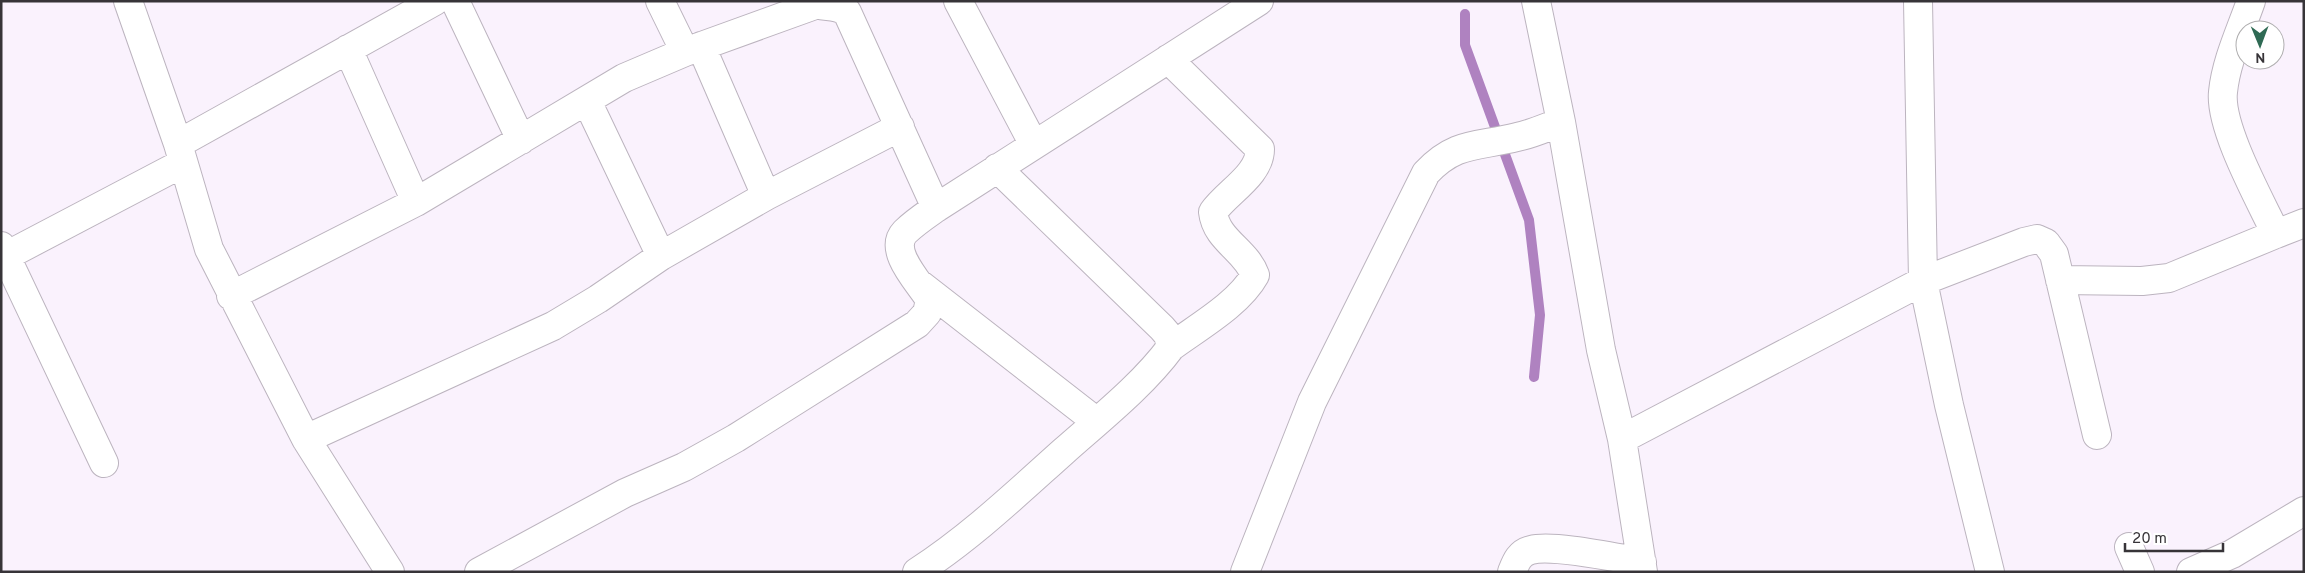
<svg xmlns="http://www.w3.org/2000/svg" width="2305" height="573" font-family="Overpass,sans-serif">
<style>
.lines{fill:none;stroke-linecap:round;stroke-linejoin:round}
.stream{stroke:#af82c0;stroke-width:10}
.street-casing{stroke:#bcb4bf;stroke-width:30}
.street{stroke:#fff;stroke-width:28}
</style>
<rect width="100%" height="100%" fill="#faf2fd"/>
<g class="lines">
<path class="stream" d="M1465,14V45L1529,220L1540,315L1534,377"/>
<defs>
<path id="street" d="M128,1L178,144L209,249L306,439L390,572
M455,1L521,140
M660,1L685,52
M811,1C820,9 835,3 847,12L936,208
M958,1L1034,145
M1918,1L1923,281L2024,242L2037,239L2046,243L2054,254L2097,435
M701,46L766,196
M348,49L416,202
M1168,59L1260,149C1260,175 1227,192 1213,212C1216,240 1246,250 1255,275C1239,304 1198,327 1171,347
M587,101L661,256
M1561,122L1601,350L1622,439L1643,572
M178,144L435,1
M2276,234L2304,223
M1,246L104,463
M1,261L6,256L183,163
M2060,280L2142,281L2169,278L2276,234C2260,200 2219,127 2223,92C2226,61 2241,30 2251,1
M921,285L1097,422
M231,296L416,202L624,78L685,52L815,5
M306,439L553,326L598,299L661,256L766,196L900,127
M1622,439L1923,281L1949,405L1990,572
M2129,547L2140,572
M479,572L625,493L684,467L736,438L917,324L927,313L930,300C920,283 887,251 905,232C914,223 926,215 936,208L1259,1
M917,572C971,537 1017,493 1064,451C1100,419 1143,385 1171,347L1168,335L1162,328L997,168
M1245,572L1312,402L1426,173C1456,141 1478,147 1517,137C1532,134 1547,127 1561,122L1536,1
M1512,572C1516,562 1519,553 1531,550C1553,544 1617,558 1642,562
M2191,572L2232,554L2304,511"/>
</defs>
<use href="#street" class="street-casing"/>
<use href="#street" class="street"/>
</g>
<rect width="2305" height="573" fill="none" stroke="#373438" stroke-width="5"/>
<g transform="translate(2260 45) rotate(179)"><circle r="24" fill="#ffffff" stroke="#afaeaf"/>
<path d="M0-4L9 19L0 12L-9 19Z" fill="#2f6a54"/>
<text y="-8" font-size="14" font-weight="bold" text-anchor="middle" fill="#373438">N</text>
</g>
<path d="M2125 543v8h98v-8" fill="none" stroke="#373438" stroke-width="2.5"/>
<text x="2132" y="543" font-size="15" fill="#373438" stroke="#ffffff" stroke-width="4" paint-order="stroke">20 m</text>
</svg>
